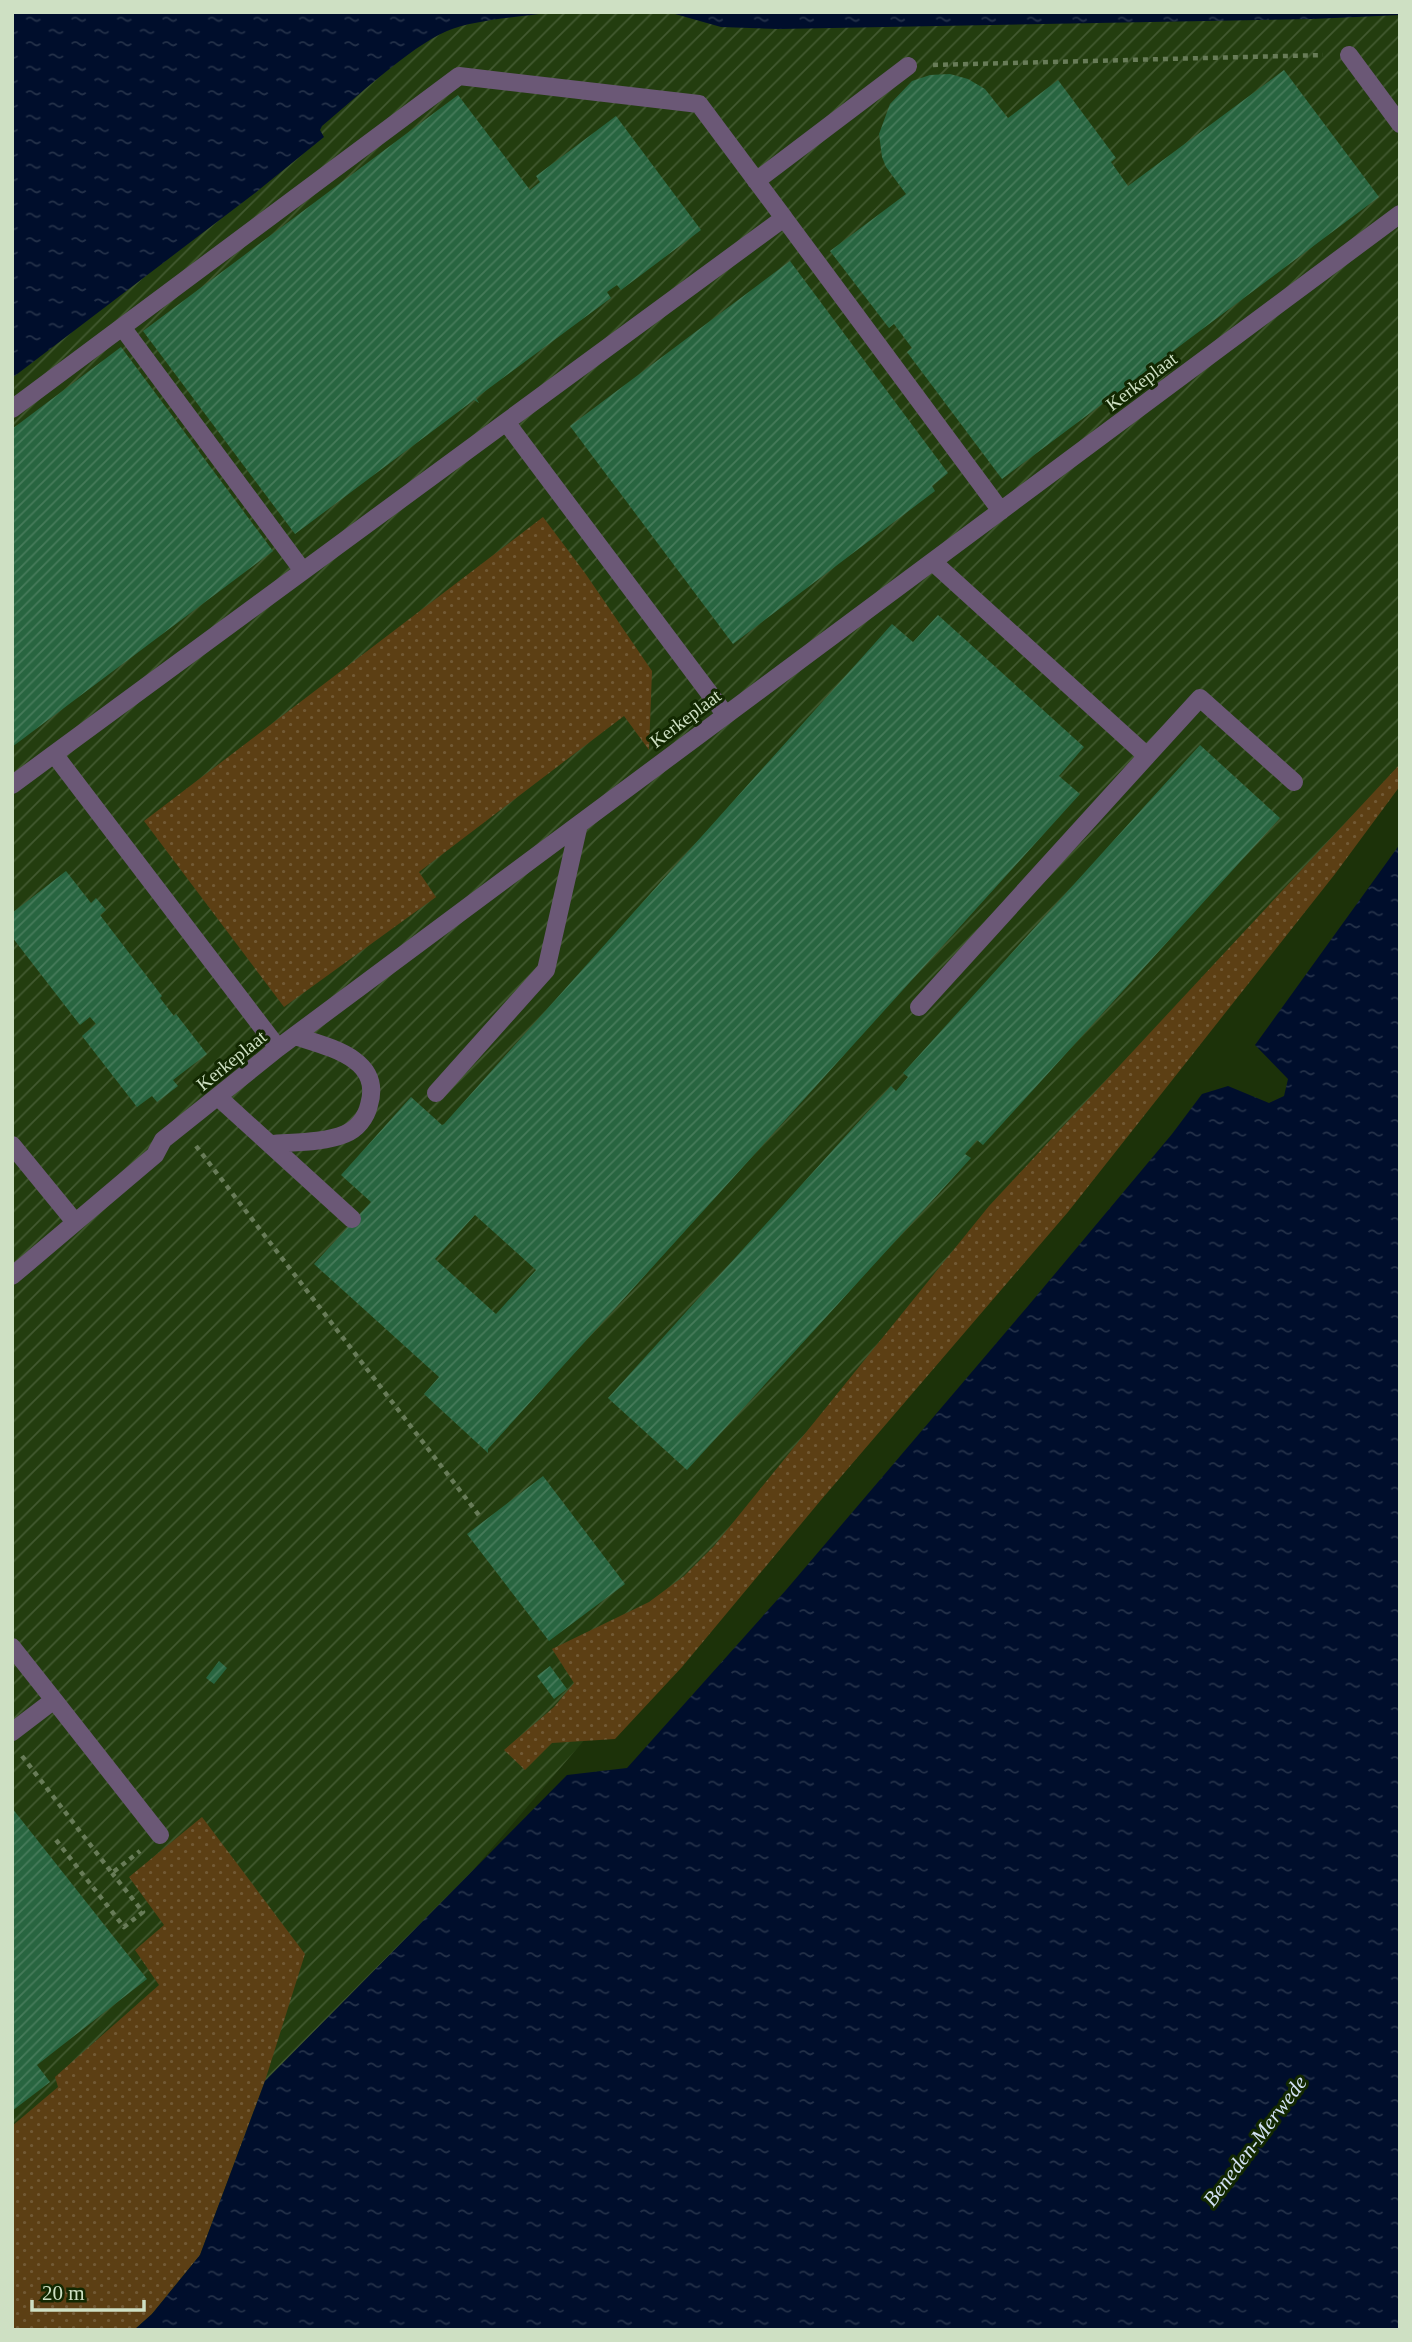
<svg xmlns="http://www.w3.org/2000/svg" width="1412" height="2342" font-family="Georgia,serif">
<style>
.industrial{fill:url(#industrial-furrows)}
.grass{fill:url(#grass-dots)}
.water{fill:url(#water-ripples)}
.building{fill:url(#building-hatch);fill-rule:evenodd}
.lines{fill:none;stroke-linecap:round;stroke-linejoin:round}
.path{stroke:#687c58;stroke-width:4.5;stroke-dasharray:5 5;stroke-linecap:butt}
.minor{stroke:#6b5876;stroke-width:18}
.labels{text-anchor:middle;stroke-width:6;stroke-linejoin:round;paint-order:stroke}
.street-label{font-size:19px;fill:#cee0c3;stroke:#122801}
.water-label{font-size:21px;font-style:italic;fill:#d2e1f3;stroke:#122801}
</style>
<defs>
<pattern id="industrial-furrows" width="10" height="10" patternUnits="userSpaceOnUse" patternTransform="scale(1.75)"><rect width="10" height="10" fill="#233d0f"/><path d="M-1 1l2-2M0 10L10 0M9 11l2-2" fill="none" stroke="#425930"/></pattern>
<pattern id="grass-dots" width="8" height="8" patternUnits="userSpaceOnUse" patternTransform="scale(1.75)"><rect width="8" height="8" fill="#5c3f14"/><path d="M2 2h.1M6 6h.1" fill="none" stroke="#725a35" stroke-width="1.8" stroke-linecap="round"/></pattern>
<pattern id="water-ripples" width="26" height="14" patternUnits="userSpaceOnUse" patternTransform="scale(1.75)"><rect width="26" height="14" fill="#000e2c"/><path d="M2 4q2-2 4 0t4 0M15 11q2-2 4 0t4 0" fill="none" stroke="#243149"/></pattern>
<pattern id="building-hatch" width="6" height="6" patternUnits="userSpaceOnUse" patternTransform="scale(1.75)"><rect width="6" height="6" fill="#286540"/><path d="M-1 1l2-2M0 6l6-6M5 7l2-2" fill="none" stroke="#467b5a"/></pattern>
</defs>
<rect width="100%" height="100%" fill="#1c3209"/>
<path class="industrial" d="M12,12H1400V785L135,2266L12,2330Z"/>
<path class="grass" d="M543,517L585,573L652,671L649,750L624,716L419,872L436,897L284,1007L144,821Z
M1400,764V786L1335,874L1068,1212L821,1500L682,1667L615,1739L552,1743L525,1770L504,1750L554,1707L574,1683L552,1649L649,1602L684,1576L714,1546L989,1206Z
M202,1817L305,1954L265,2081L200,2255L152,2314L134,2330H12V2126L58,2087L55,2077L159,1985L135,1950L164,1925L129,1877Z"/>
<path class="water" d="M12,12H553C522,17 475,19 447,31C408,48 356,98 322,126L320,130L324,137L255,193L12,378Z
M668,12H1400V15L1312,19L779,29L721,27Z
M1400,844V2330H134L152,2314L200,2255L265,2081L567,1775L627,1768L786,1590L1028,1306L1172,1134L1202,1094L1228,1086L1269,1103L1284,1096L1288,1079L1255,1045Z"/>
<path class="building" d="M1284,70L1379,197L1002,479L907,352L912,348L894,324L889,328L830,251L906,194L886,167L882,157L879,134L890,104L912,81L930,75L950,74L968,79L985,89L1008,118L1058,80L1116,158L1111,162L1128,186Z
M458,95L530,190L540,182L536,176L616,116L701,230L621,290L617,285L607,292L611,298L476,398L479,403L474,400L295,534L143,331Z
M790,261L948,473L932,486L935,491L733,644L570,426Z
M121,347L273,551L12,747V429Z
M938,615L1084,747L1059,776L1080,794L488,1449V1453L424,1394L439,1377L314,1264L371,1202L341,1175L411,1097L442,1125L444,1124L892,624L913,642ZM475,1215L536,1270L496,1314L435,1259Z
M1200,745L1280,818L983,1145L977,1140L965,1154L971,1158L687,1470L608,1398L891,1086L896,1091L908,1077L903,1073Z
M66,871L91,903L96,898L106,910L100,915L162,996L160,998L174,1016L176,1014L207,1054L173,1080L178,1086L157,1102L152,1096L137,1107L82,1036L96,1024L90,1017L80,1025L12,937V913Z
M543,1476L625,1584L549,1641L467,1534Z
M219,1661L227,1668L214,1684L206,1678Z
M550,1666L567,1689L554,1699L537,1676Z
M12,1808L147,1979L37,2065L50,2082L12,2111Z"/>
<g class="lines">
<path class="path" d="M933,65L1323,55
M196,1146L481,1518
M22,1756L112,1873L140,1851
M56,1840L124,1927L143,1912L112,1873"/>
<path class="minor" d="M1349,55L1400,124
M756,181L908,66
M784,218L1001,511
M122,327L303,571
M12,409L459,76L699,104L784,218L506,422L725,714
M933,562L1147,756L1200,698L1294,782
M12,785L54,754
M919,1007L1147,756
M278,1048L54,754L506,422
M436,1093L546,970L579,824
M218,1097L352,1219
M270,1144C293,1142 323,1143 345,1134C357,1129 366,1118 369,1105C383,1058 328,1047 295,1036
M12,1145L75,1222
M12,1276L155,1155L163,1140L278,1048L1400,214
M12,1647L54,1700L12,1732
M54,1700L160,1835"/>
</g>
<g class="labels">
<g class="street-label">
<text transform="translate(1141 381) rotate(-37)" y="7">Kerkeplaat</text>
<text transform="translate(685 718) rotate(-37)" y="7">Kerkeplaat</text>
<text transform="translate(231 1060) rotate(-39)" y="7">Kerkeplaat</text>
</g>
<g class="water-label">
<text transform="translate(1255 2141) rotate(-53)" y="7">Beneden-Merwede</text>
</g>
</g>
<rect width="1412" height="2342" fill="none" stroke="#cee0c3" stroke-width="28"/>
<path d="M32 2300v10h112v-10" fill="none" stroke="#cee0c3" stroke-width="3.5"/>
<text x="42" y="2300" font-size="21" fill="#cee0c3" stroke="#122801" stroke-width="5" paint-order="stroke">20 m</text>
</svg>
